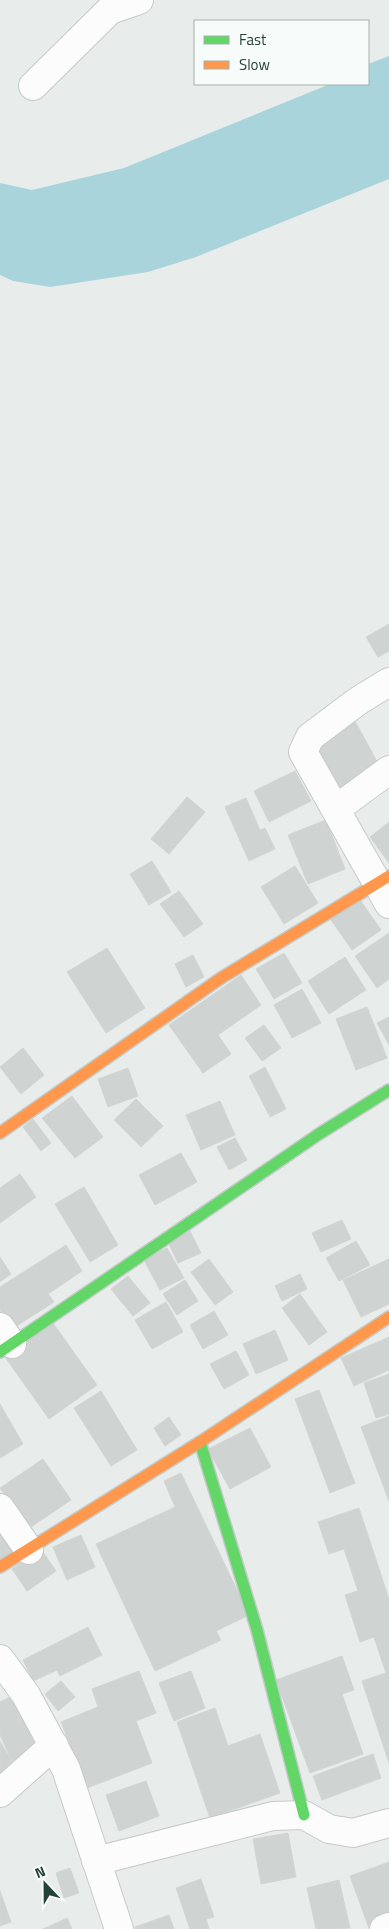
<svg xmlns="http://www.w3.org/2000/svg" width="389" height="1929" font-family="'Titillium Web',sans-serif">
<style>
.water{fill:#a9d4db}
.building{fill:#cfd4d2;stroke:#d1d6d4}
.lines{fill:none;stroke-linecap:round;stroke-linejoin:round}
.street-casing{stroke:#c5cac8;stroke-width:30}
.fast-casing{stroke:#c3cbc8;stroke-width:14}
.slow-casing{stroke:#c3cbc8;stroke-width:14}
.street{stroke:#fcfcfc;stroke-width:28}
.fast{stroke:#63d668;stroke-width:11}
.slow{stroke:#ff974d;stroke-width:11}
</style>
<rect width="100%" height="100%" fill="#e8edeb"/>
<path class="water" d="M389,56V179L196,257L148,272L50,287L13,281L0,275V183L32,190L124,168L330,84H368V64Z"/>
<path class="building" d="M389,624V651L378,657L366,637Z
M355,721L381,769L338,793L312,745Z
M295,771L311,801L269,822L254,791Z
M187,797L205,812L169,854L151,839Z
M246,798L260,830L265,828L275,849L249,861L225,807Z
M326,820L345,869L308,884L288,835Z
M389,822V863L370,837Z
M152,861L171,892L149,905L130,874Z
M295,866L318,903L284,924L261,887Z
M179,891L203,924L184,937L160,904Z
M358,897L381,930L352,950L329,917Z
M389,933V979L377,988L355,956Z
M107,948L145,1008L106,1033L67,972Z
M284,953L302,983L274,999L256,969Z
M193,955L204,977L186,987L175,964Z
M345,957L366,990L329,1014L308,981Z
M241,975L261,1005L218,1035L231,1054L203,1073L169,1025Z
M302,989L321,1023L292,1038L274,1005Z
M367,1007L387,1058L356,1070L336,1019Z
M389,1017V1045L377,1023Z
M264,1025L281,1048L262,1061L245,1038Z
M23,1048L44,1075L21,1094L0,1067Z
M265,1067L286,1109L270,1117L249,1076Z
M128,1068L138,1096L108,1107L98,1079Z
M72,1096L103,1137L75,1158L42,1118Z
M136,1099L163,1126L141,1147L114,1120Z
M220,1101L235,1135L201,1150L186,1115Z
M33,1119L51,1143L41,1151L23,1127Z
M235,1138L247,1160L229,1170L217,1147Z
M181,1153L197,1182L155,1205L139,1175Z
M20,1174L36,1197L0,1223V1188Z
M84,1187L118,1245L90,1262L55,1204Z
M342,1220L351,1239L321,1252L312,1233Z
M190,1231L201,1253L178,1263L168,1242Z
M356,1241L370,1265L339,1281L326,1258Z
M66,1245L82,1271L48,1294L54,1302L12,1329L0,1310V1287Z
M167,1248L184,1278L160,1290L144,1260Z
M0,1257L11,1274L0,1282Z
M209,1259L233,1292L215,1305L191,1272Z
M389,1259V1304L361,1317L343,1280Z
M300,1274L307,1289L282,1301L275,1286Z
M128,1276L150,1303L133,1316L111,1289Z
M185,1280L198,1301L177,1315L163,1294Z
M300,1294L327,1332L309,1345L282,1308Z
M166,1302L183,1332L152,1349L135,1320Z
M214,1311L228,1335L203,1349L190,1325Z
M53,1323L97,1385L49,1419L5,1357Z
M275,1330L288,1360L256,1374L243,1344Z
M389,1337V1370L354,1386L341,1358Z
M236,1351L249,1375L224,1389L210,1364Z
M389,1374V1414L376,1418L364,1383Z
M319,1390L355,1483L330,1493L295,1399Z
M101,1391L137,1450L111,1466L74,1408Z
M0,1404L23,1444L0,1458Z
M389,1416V1501L361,1427Z
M169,1417L181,1435L165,1446L154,1428Z
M250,1428L271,1467L230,1489L208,1449Z
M43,1459L71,1500L28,1529L0,1488Z
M181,1473L249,1615L216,1631L221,1640L155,1671L96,1544L175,1507L164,1481Z
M359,1508L389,1599V1763L362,1681L386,1673L374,1637L360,1642L345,1595L358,1591L344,1549L329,1554L318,1522Z
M0,1529L14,1551L0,1559Z
M81,1535L95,1567L67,1580L53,1547Z
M41,1549L56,1571L27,1591L12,1569Z
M88,1627L102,1655L60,1676L57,1670L33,1681L23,1660Z
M342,1656L354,1690L342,1694L363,1754L310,1773L276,1680Z
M139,1671L156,1713L136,1721L152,1763L87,1788L61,1722L98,1707L92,1689Z
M191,1671L205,1708L174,1721L159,1683Z
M61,1681L75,1697L58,1711L45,1694Z
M13,1696L37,1749L12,1761L0,1735V1702Z
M215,1708L228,1746L260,1734L280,1793L210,1818L177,1722Z
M0,1741L16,1768L0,1778Z
M373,1754L381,1778L322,1800L313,1776Z
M146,1781L159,1816L119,1831L106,1795Z
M288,1833L296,1877L261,1884L253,1839Z
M389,1862V1921L369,1928L350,1876Z
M70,1868L79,1893L64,1898L56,1873Z
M201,1879L214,1917L206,1919L209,1929H190L176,1888Z
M339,1880L350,1928L316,1929L307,1888Z
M0,1891L11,1922L0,1926Z
M169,1915L174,1929H136L135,1927Z
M67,1918L72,1929H43Z"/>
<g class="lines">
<defs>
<path id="street" d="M33,86L110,10L139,0
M389,682L358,701L310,737L303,752L389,904
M336,809L389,770
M0,1327L12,1344
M0,1508L29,1550
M0,1659L26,1695L66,1769L119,1929
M0,1793L54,1745
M96,1861L273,1816L304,1815L329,1829L353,1833L389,1823
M384,1929L389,1927"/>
<path id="fast" d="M0,1352L319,1134L389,1090
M200,1442L257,1630L304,1815"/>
<path id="slow" d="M0,1133L221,978L389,876
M0,1567L200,1442L389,1317"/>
</defs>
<use href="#street" class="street-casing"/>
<use href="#fast" class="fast-casing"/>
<use href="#slow" class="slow-casing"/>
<use href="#street" class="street"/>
<use href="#fast" class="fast"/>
<use href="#slow" class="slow"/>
</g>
<rect x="194" y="20" width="175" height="65" fill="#f7fbf9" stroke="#a3b1ad"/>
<rect x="204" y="36" width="25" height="8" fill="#63d668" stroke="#a3b1ad"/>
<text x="239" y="45" font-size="15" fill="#24423a">Fast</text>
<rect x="204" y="61" width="25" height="8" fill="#ff974d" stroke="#a3b1ad"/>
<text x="239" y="70" font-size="15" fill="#24423a">Slow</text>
<g transform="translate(45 1884) rotate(338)" stroke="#f7fbf9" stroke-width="4" paint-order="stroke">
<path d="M0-4L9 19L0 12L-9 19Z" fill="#24423a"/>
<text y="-8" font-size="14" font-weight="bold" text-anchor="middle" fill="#24423a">N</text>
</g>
</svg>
